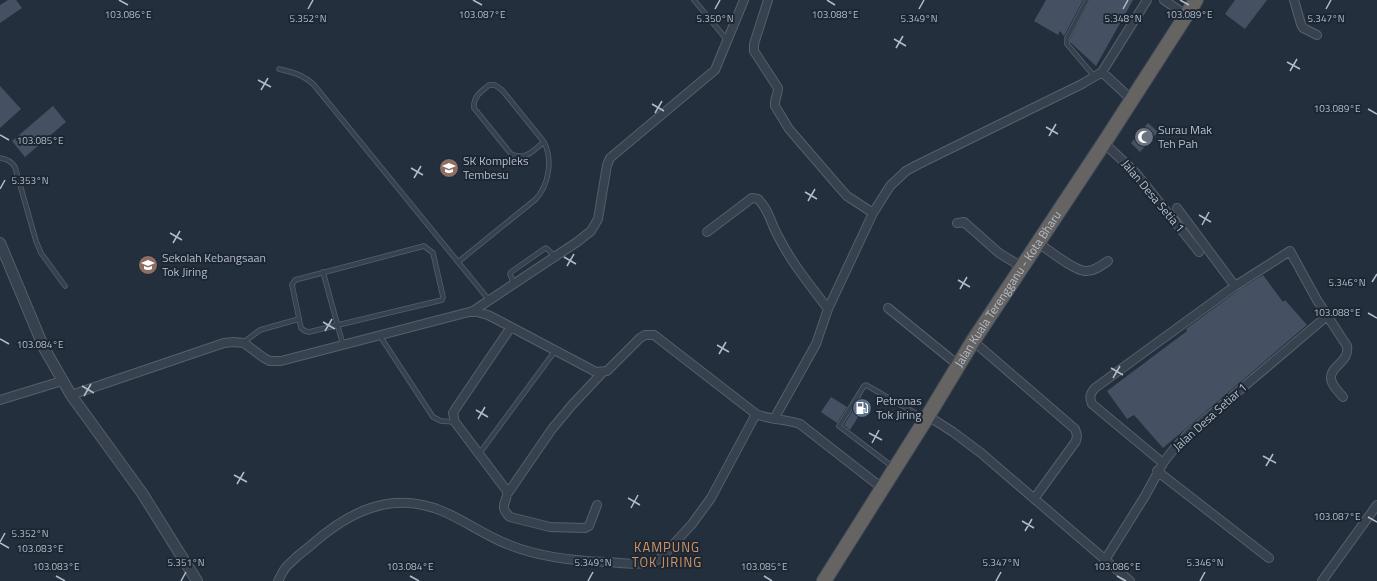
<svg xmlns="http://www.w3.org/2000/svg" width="1377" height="581" font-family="'Titillium Web',sans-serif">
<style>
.building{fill:#455162}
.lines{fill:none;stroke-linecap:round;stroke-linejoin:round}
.service-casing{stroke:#565f6c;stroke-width:5.5}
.minor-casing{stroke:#565f6c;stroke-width:10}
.tertiary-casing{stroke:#565f6c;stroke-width:12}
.trunk-casing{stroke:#434c59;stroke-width:16}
.service{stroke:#38414e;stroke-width:4}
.minor{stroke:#38414e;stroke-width:8}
.tertiary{stroke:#38414e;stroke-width:10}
.trunk{stroke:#656462;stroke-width:14}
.ticks{fill:none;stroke:#b4bcc9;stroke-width:1.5}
.labels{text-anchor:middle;stroke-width:4;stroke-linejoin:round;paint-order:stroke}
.poi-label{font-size:12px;fill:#b4bcc9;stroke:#1d2633;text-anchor:start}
.street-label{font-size:12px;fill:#b4bcc9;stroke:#1d2633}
.neighbourhood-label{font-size:13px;letter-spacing:1px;fill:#d59563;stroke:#1d2633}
.ticks-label{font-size:10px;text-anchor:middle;fill:#b4bcc9;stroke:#1d2633;stroke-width:4;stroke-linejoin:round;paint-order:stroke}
</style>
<rect width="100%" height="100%" fill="#242f3e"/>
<path class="building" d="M8,0H16L22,8L0,23V5Z
M1046,0H1083L1064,36L1060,31L1058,35L1034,21Z
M1090,0H1133L1096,66L1070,42V39Z
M1235,0H1267L1245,29L1225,14Z
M0,86L21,109L0,128Z
M53,106L66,122L25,157L12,141Z
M1148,123L1158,132L1140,152L1131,143Z
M1263,275L1283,302L1285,300L1307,325L1163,448L1134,415L1127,419L1107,391L1187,331L1186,329L1240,289Z
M831,397L847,407L837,423L821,412Z
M861,397L868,401L850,430L844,425Z"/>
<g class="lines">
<defs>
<path id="service" d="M694,0L727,40
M1087,0L1067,38V44L1094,76
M279,69C292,72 304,75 314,85L489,300
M0,158C7,159 11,161 15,167L36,241L41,253L65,286
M424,246L433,253L443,297L442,300L309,332L305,331L301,328L292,285L295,280Z
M458,262L536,199C549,184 553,160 544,142L502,90L495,85H489C481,92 473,96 474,108L511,154C526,161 532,151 544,142
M323,272L343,345
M514,284L510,274L511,272L544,249L546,248L555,256
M380,336L433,417L441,421L455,422
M244,342L260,330L299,319
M479,454L555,351
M893,467L839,426L864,386L866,385L924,418"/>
<path id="minor" d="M768,0L754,44V51L778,88C778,94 774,100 775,106L789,129L839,187L847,196L873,213
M1164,0L1186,15
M1294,0L1301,24L1303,28L1317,35
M1102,72L1132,100
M1104,143L1136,173L1199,252
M1177,208L1235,286
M957,223L964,222L999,253L1022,267
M707,232L752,198L758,199C769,210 770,221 777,234C790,261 810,285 828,309
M1038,243C1049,250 1073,270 1085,271C1093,272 1101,266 1108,261
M888,308L958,365
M473,311L488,315L511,327L596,372L607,371L640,338L645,335H654L756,414C770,420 785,419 800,424L882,488
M511,327L456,408L453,413L455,422L507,491C509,501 497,505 510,517L550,527L585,528L589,526L597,505
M973,341L1075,429L1077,435L1076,441L1034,499
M71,395L224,343L234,342L244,343L264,358L270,361H281L473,311L577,242L591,231L598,219L607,165L610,158L715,70L744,0
M0,400L62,381
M928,416L953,432L981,453L1130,581
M774,419L816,344L828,309L873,213L890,186L906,171L917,165L1082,84L1102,72L1147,0
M1163,463L1092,404C1089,397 1090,394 1095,388L1235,286L1290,251L1317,300L1347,346C1350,362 1330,366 1331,378C1331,385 1339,392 1343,397
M1157,471L1269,558
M508,493L552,429L572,405L602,373
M1105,560L1145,496L1163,463L1173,450L1189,433L1327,316
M278,581C281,576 283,570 287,566C294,559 302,552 310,546C348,512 391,490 442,511C464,520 484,535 507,544C538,557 574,561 607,562C625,563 645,567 661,558L692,524L711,498L756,414
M1322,581L1377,505"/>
<path id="tertiary" d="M0,243L44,348L71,395L142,493L197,581"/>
<g id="trunk">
<path id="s1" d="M824,581L926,419L973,341L1104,143L1196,0"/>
</g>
</defs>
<use href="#service" class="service-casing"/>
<use href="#minor" class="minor-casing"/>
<use href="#tertiary" class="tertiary-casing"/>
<use href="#trunk" class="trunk-casing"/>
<use href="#service" class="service"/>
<use href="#minor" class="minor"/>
<use href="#tertiary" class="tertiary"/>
<use href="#trunk" class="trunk"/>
</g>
<path class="ticks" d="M119,0L128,5M473,0L482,5M827,0L835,5M1180,0L1189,5M308,9L313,0M715,9L720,0M919,9L924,0M1123,9L1128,0M1326,9L1331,0M894,39L906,46M896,48L903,36M1287,62L1300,69M1290,71L1297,59M258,80L271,87M261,90L268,78M652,104L664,111M1368,109L1377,114M655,113L662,101M1046,127L1058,134M0,135L9,140M1049,136L1056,124M411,168L423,175M414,178L421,166M0,189L5,180M805,192L817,199M808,201L815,189M1199,215L1211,222M1202,225L1209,212M170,233L182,240M173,243L180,231M564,257L576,264M567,266L574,254M958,280L970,287M1372,282L1377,274M960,289L967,277M1368,313L1377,318M323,322L335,329M325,331L332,319M0,339L9,344M717,345L729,352M719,354L726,342M1111,368L1123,375M1113,378L1120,366M82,386L94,393M84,396L91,384M476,410L488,417M478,419L485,407M869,433L882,440M872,443L879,430M1263,456L1276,463M1266,466L1273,454M234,475L247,482M237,484L244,472M628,498L640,505M631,508L638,495M1368,517L1377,522M1022,521L1034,528M1025,531L1032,519M0,542L5,533M0,543L9,548M56,576L65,581M410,576L419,581M764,576L772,581M1117,576L1126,581M181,581L186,572M588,581L593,572M996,581L1001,572M1200,581L1205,572"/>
<defs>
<symbol id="mosque-disc" viewBox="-11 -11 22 22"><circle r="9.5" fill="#6b7280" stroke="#1d2633"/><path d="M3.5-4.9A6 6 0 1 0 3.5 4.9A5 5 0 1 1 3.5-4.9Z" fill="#fff"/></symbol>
<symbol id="school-disc" viewBox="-11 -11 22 22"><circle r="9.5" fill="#8d6e63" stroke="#1d2633"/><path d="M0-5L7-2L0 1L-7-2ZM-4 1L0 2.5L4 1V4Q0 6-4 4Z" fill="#fff"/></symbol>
<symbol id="fuel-disc" viewBox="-11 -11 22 22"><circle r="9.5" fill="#5c6f8a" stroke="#1d2633"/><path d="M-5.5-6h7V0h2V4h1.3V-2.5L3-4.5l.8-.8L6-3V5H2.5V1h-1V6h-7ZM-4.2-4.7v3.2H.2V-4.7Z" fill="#fff"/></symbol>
</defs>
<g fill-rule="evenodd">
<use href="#mosque-disc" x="1133" y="126" width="22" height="22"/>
<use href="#school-disc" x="438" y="157" width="22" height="22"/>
<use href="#school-disc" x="137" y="254" width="22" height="22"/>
<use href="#fuel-disc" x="851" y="397" width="22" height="22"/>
</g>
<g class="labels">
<g class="poi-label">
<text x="1158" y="134">Surau Mak<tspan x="1158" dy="14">Teh Pah</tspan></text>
<text x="463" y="165">SK Kompleks<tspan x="463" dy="14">Tembesu</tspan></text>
<text x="162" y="262">Sekolah Kebangsaan<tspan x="162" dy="14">Tok Jiring</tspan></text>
<text x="876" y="405">Petronas<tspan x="876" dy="14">Tok Jiring</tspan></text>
</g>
<g class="street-label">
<text transform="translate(1153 196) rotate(50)" y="4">Jalan Desa Setia 1</text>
<text dy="4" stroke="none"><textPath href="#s1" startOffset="345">Jalan Kuala Terengganu - Kota Bharu</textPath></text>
<text transform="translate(1210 417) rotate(-42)" y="4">Jalan Desa Setiar 1</text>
</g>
<g class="neighbourhood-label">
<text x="667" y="552">KAMPUNG<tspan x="667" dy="15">TOK JIRING</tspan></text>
</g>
</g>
<g class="ticks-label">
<text x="128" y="18">103.086°E</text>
<text x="482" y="18">103.087°E</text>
<text x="835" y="18">103.088°E</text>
<text x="1189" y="18">103.089°E</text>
<text x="308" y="22">5.352°N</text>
<text x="715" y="22">5.350°N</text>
<text x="919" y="22">5.349°N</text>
<text x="1123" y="22">5.348°N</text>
<text x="1326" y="22">5.347°N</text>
<text x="1337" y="112">103.089°E</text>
<text x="40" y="144">103.085°E</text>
<text x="30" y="184">5.353°N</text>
<text x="1347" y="286">5.346°N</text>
<text x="1337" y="316">103.088°E</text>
<text x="40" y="348">103.084°E</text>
<text x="1337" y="520">103.087°E</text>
<text x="30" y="537">5.352°N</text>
<text x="40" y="552">103.083°E</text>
<text x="186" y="566">5.351°N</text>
<text x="593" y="566">5.349°N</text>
<text x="1001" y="566">5.347°N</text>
<text x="1205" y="566">5.346°N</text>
<text x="56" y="570">103.083°E</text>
<text x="410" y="570">103.084°E</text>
<text x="764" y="570">103.085°E</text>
<text x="1117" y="570">103.086°E</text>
</g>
</svg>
